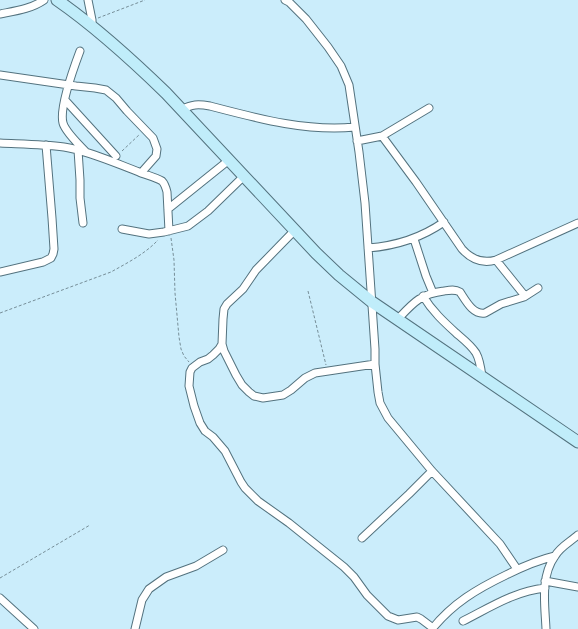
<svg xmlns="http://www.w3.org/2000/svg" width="578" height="629" font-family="'Public Sans',sans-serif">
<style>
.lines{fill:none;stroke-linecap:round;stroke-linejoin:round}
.street-casing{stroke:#53727e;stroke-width:9}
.secondary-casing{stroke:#53727e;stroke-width:13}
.path{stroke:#768e98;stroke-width:1;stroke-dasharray:3 2;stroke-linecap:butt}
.street{stroke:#fff;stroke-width:7}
.secondary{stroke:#c0edfa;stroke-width:11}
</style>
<rect width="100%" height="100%" fill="#cbedfb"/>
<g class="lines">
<defs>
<path id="street" d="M88,0L92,20V26
M285,0L289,2L306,19L328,47L341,66L349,85L359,152L365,203L375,349V364L378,392L380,403L388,418L432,471L500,544L517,569
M0,14C15,11 31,9 44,0
M80,51C74,67 59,108 63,123C65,131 80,146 86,152
M0,75L76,86L95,88L106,90L116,98L127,111L153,138L157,149L156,156L141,173
M65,100L116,156
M181,110C192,104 198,104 210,106C256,118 306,132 355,127
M382,136L416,182L462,249C471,259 482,264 496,260L578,223
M357,141L382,136L429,108
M0,143C21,144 43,144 64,147C89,151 115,163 139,172C146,175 155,177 162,181C165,184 166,188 167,192L169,231
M78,150L80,180V198L83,223
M168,209L229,160
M122,229L149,234L164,232L188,226L208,211L244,176
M295,230L256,270L243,289L227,304L224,309L223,319L222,344L224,351L236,375L242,385L249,392L254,396L263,398L283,395L291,390L305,378L315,373L375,364
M414,239L426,276L433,293
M368,248C395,246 421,238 444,222
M496,260L525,296
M0,272L43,262L51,258L53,254L54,249L52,218L46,145
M423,296C432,311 444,322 456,333C463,339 471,345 476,353C480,360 481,369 482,377
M397,320C413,303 420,294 444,291C450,290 455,289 460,292C466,301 473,315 485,313L501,304L524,297L538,288
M222,344L219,349L213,355L208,359L200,362L192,368L190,372L189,386L194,406L200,423L205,431L213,437L225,451L241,482L245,488L258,501L289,523L344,567L354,577L367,595L388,616L398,620L417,617L421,619L433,628
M362,538L409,494L432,471
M545,581L578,587
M0,598L34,629
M463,621C489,608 515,591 545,588
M135,629L142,600L149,589L166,577L196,566L223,550
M432,629C453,603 477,589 506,575C522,567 538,560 555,556
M546,629C545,605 540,577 555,556C560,547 570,542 578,535"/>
<path id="secondary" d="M57,0C96,27 132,60 166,93L316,253L339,275L372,302L578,442"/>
</defs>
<use href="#street" class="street-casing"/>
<use href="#secondary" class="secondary-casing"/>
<path class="path" d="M98,18L145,0
M122,151L140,134
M171,238L174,260L175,293L179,337L181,349L184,356L189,362
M308,291L326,365
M0,313L111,272C127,263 145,254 158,240
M0,578L90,525"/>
<use href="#street" class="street"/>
<use href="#secondary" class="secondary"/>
</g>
</svg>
